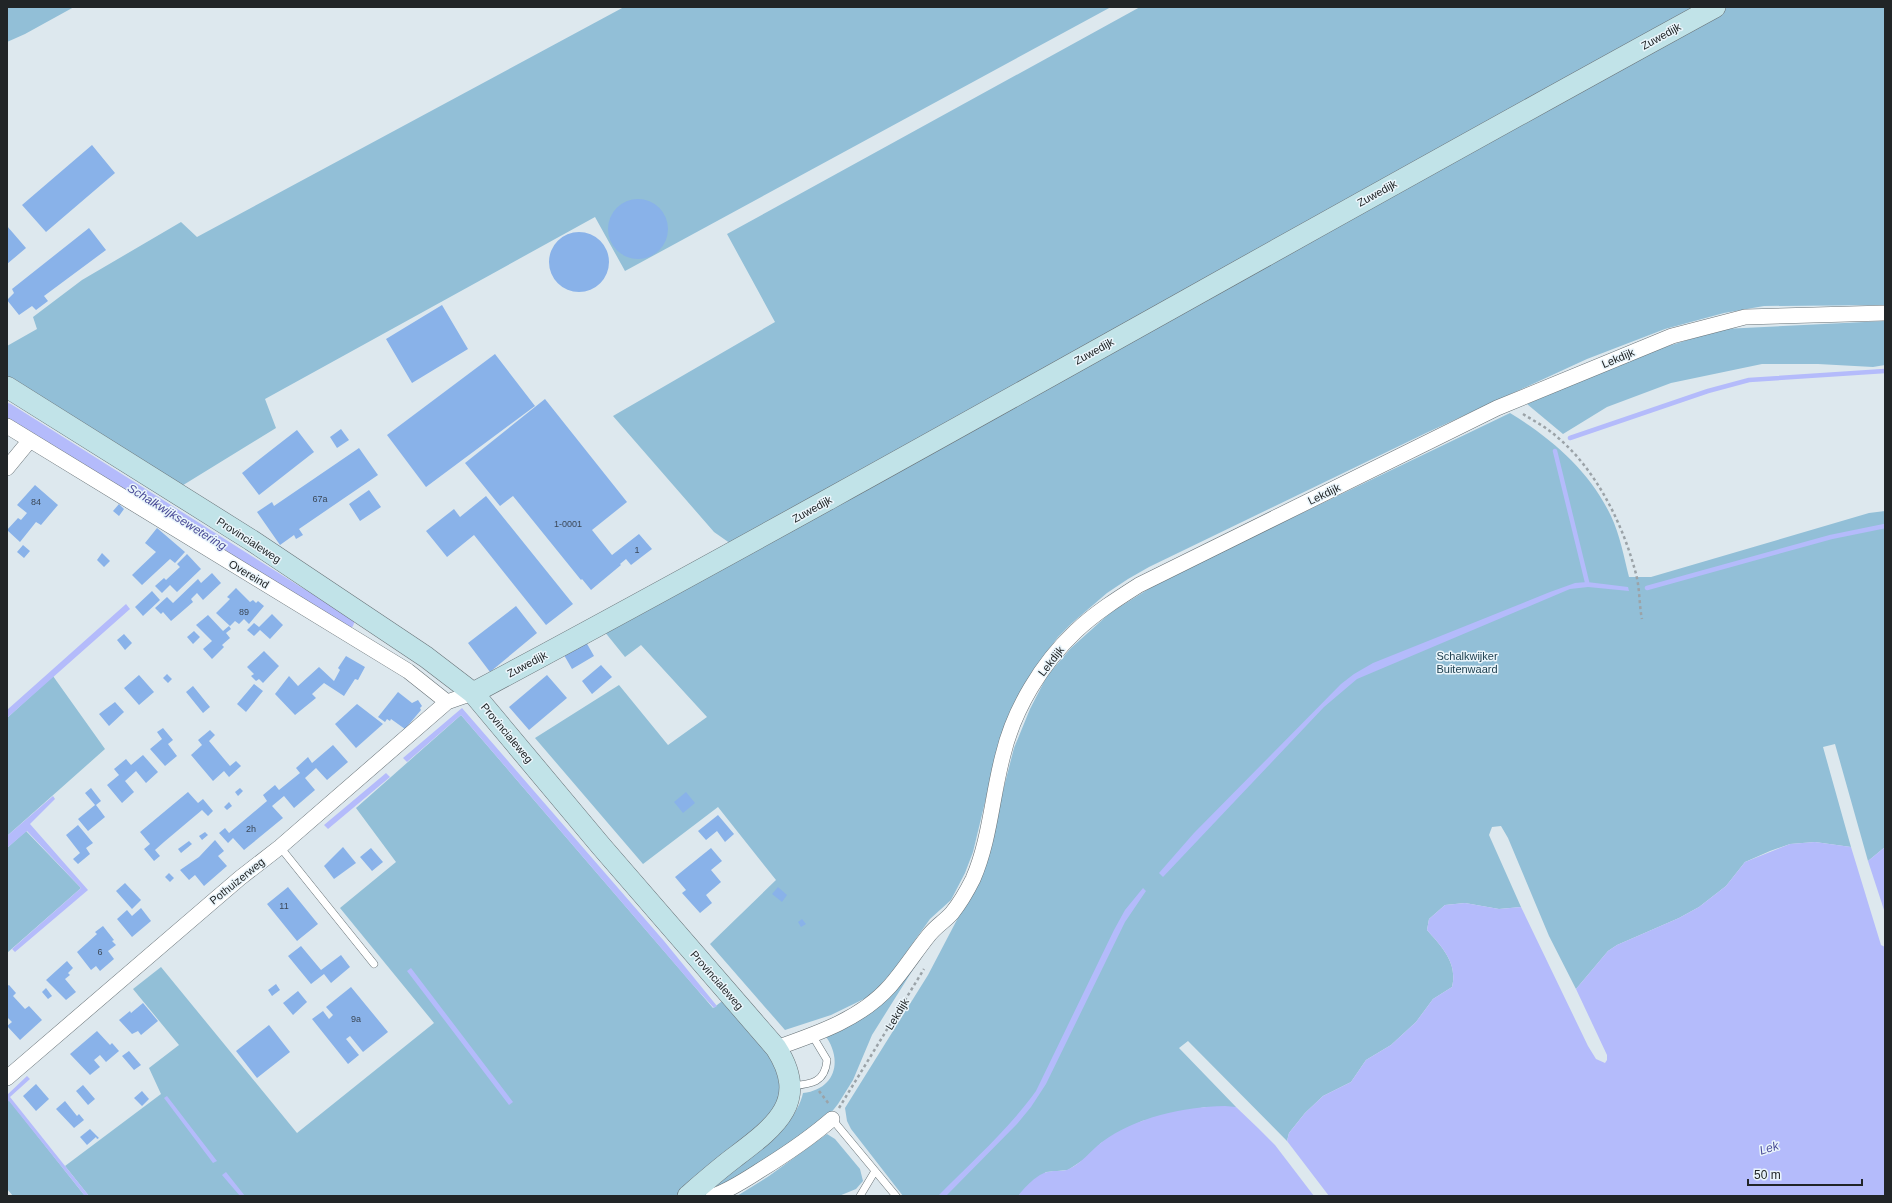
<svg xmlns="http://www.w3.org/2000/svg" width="1892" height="1203" font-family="Arial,sans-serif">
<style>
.green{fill:#92bfd7}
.water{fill:#b4bbfb}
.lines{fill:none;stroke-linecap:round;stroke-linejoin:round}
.stream{stroke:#b4bbfb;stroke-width:4.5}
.canal{stroke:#b4bbfb;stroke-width:16}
.building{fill:#89b2e9}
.lane-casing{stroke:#687277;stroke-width:8}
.street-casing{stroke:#687277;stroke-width:16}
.secondary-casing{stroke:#687277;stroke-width:22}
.path{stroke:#9ba3a8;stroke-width:2.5;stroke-dasharray:3 3;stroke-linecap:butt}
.lane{stroke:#fff;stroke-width:7}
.street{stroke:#fff;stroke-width:15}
.secondary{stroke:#c1e3e8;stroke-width:21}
.labels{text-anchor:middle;stroke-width:3;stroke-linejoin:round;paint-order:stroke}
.number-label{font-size:9px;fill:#3b4858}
.street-label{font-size:11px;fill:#212527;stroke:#eaf5fb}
.park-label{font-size:11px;fill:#1a3c4c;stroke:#eaf5fb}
.water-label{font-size:12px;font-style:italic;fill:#494b97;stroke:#eaf5fb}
</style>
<rect width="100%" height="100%" fill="#dde8ee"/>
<path class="green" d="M7,7H74L25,34L7,42Z
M624,7H1111L625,271L595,217L265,399L276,428L180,487L7,382V346L37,329L33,317L82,280L181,222L197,237Z
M1140,7H1703L734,546L714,532L613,416L775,322L727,234Z
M1727,7H1885V305L1764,306L1724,313L1665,329L1587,359L1426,433L1149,567L1128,579L1107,593L1072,623L1058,637L1032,672L1018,696L991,777L973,852L965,873L951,900L930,919L893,971L870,996L831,1015L785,1030L710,944L776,880L718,807L643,864L535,738L619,685L668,745L707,717L641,645L625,657L604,631L1477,144Z
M1885,321V365L1873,367L1818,364H1762L1671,383L1607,407L1563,434L1527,404L1646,353L1723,329Z
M1510,413C1552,439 1589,470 1611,516C1620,535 1624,557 1629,577H1651L1869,513L1885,511V847L1868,861L1835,744L1823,747L1851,847L1815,842L1790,844L1770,851L1745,862L1726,886L1699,907L1679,918L1617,945L1608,951L1576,989L1549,936L1508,838L1501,826L1492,827L1489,835L1521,907L1499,909L1465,903L1445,905L1429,919L1427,930C1442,947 1458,963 1452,987L1433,999L1416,1022L1391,1045L1366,1060L1351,1082L1323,1096L1305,1113L1289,1133L1287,1141L1188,1041L1179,1048L1236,1107H1205L1142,1121L1101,1143L1089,1156L1068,1170L1046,1172L1018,1196H903L851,1129L847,1121L845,1108L928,975L982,872L1014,748L1030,709L1047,676L1071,648L1110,613L1163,580Z
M53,676L105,749L7,836V718Z
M461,715L713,1008L725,999L774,1059L780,1086L779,1099L764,1124L696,1176L677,1196H89L65,1166L161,1094L149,1068L179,1045L133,989L161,967L297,1133L434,1023L340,908L396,862L356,808Z
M26,831L81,888L7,953V848Z
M924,952L872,1035L853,1080L838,1104L822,1124L718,1188L715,1183C744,1161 795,1130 803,1093C837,1089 843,1058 824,1034Z
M9,1100L85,1196H13L7,1189V1102Z
M827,1134L835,1139L860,1169L863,1181L856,1189L839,1196H737L769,1176Z"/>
<path class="water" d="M1587,582L1628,587L1629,591L1588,587L1570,589L1357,679L1324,707L1163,877L1159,873L1194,833L1341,684L1354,674L1373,663L1550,592L1575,583Z
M126,604L130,609L7,718V710Z
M462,708L664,941L717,1006L714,1008L693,985L461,715L407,762L403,758Z
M386,773L390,777L328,829L324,825Z
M53,796L55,799L30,824L88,890L15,952L12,949L81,888L27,831L7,848V836Z
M1815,842L1851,847L1881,945L1885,947V1196H1329L1287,1141L1289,1133L1305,1113L1323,1096L1351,1082L1366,1060L1391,1045L1416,1022L1433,999L1452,987C1458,963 1442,947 1427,930L1429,919L1445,905L1465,903L1499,909L1521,907L1588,1046L1596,1059L1605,1063L1607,1060V1055L1576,989L1608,951L1617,945L1679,918L1699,907L1726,886L1745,862L1790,844Z
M1885,847V913L1868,861Z
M1143,888L1146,891L1125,922L1046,1084L1031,1107L1017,1124L946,1196H938C971,1162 1008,1130 1036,1091L1114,930L1125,910Z
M411,968L513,1102L509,1105L407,971Z
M27,1076L30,1079L10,1097L89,1196H85L9,1101L7,1102V1095Z
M167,1096L217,1161L213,1163L164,1098Z
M1225,1106L1236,1107L1258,1128L1275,1145L1314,1196H1018C1024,1188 1038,1173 1048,1172C1055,1170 1063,1172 1069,1169C1082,1163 1090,1151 1102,1142C1136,1117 1183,1107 1225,1106Z
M226,1172L245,1196H240L222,1175Z"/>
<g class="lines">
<path class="stream" d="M1570,438L1708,391L1749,380L1885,371
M1555,451L1587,582
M1647,588L1831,537L1885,526"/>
<path class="canal" d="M7,411L297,594L346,622"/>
</g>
<path class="building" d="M92,145L115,173L46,232L22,205Z
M608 229a30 30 0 1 1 60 0a30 30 0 1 1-60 0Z
M7,226L26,248L7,264Z
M89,228L106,250L44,296L48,301L36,310L32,306L19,315L7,300L14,293L12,289Z
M549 262a30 30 0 1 1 60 0a30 30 0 1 1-60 0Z
M442,305L468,349L412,383L386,339Z
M495,354L535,406L426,487L387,435Z
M545,399L627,502L592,530L612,555L639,534L652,549L631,565L626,559L620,564L621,565L591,590L582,579L581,580L513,496L500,506L465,463Z
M341,429L349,440L337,448L330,437Z
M297,430L314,452L259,495L242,473Z
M359,448L378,475L299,529L303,535L296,539L294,535L280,545L257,512L272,502L274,506Z
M35,485L58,505L41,525L36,522L20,542L7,530L18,518L21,520L27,513L17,505Z
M369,490L381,507L360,521L349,504Z
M486,496L573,604L546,625L474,535L447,557L426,531L454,509L460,517Z
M119,504L124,509L119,516L113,511Z
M157,528L185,552L175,563L170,559L142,585L132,575L156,552L145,543Z
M23,545L30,551L24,558L17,552Z
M102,553L110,561L104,567L97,560Z
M187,554L201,569L177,592L170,585L162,593L155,586L164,578L166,580L180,567L177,564Z
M212,573L221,583L203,600L197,593L191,599L193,602L171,621L163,612L161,614L155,608L167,597L173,603L198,579L201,583Z
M236,588L250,602L253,600L256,603L258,601L264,606L249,624L244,619L239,624L235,621L230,626L216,613L230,599L227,597Z
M152,591L160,600L143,616L135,607Z
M516,606L537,633L490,672L468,643Z
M272,614L283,625L270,639L260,630L254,636L247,630L254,623L259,627Z
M208,615L223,631L229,626L231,629L226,633L230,638L222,645L224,647L212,659L203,649L212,641L196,625Z
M194,631L200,637L193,644L187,637Z
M124,634L132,643L125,650L117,640Z
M586,642L594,656L572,669L564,655Z
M264,651L279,666L263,683L259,679L256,681L251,676L254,674L247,667Z
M346,656L365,667L358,680L355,679L344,696L324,683L312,694L316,698L295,715L275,694L289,676L298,686L319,667L334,681L340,670L338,668Z
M601,665L612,677L592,694L582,681Z
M167,674L172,679L168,683L163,678Z
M139,675L154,692L139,705L124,688Z
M547,675L567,698L529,730L509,707Z
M254,684L263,691L246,712L237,704Z
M193,686L210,707L203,713L186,692Z
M398,692L412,703L418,700L422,706L420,708L421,710L405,729L391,719L390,721L387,719L385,722L378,717Z
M115,702L124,712L109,726L99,714Z
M357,704L383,724L356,748L335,724Z
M163,728L173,740L168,744L177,756L165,766L150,749L162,739L157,732Z
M210,730L215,735L209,741L230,766L236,761L241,766L229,777L224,771L213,781L191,755L202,745L198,740Z
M333,745L348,762L327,780L316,768L305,778L315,790L294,808L284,796L272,806L283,818L244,850L233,838L228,843L219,833L225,828L229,833L267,801L263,795L275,785L279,790L300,773L296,768L308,757L312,763Z
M143,755L158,772L146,783L136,771L125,781L134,792L122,803L107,785L119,775L114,769L126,759L131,765Z
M91,788L101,801L96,805L105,817L88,831L78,819L95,805L85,793Z
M240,788L243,791L238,796L235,792Z
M188,792L198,803L203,799L213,811L208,816L202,810L164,842L155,850L160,856L154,861L144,849L150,844L140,832Z
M686,792L695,803L683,813L674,802Z
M229,802L232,806L227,810L224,807Z
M718,815L734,834L725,842L717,831L706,840L698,831Z
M78,825L93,843L86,848L90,854L78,864L73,859L80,853L66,835Z
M205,832L208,835L202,840L199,836Z
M215,840L224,851L218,856L227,866L204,886L195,875L189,880L180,870L199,857Z
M189,841L192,844L181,853L178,849Z
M343,847L356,863L334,879L324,866Z
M371,848L383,862L372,871L360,857Z
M711,848L722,861L711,870L721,882L706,895L712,903L700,913L682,893L686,890L675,877Z
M169,873L174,878L170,882L165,877Z
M125,883L141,900L132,909L116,891Z
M288,887L318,924L297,941L267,904Z
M778,887L787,895L782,902L772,894Z
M141,908L151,921L132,937L117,919L127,910L132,916Z
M802,919L806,924L801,927L798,922Z
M103,926L114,940L112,941L116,945L108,951L114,959L100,971L96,966L91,970L77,952L97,934L95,932Z
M301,946L321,970L341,955L350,967L331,983L324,974L311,984L288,956Z
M67,961L73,968L68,973L70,975L65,979L76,992L66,1000L46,980Z
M276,984L280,990L272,996L268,990Z
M9,985L16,993L13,996L25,1009L29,1006L42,1020L20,1040L7,1026L12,1022L7,1017V986Z
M351,987L388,1032L363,1052L350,1036L346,1039L359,1055L348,1064L312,1019L323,1011L329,1019L333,1015L326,1007Z
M46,988L52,996L48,999L42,992Z
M298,991L307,1002L293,1015L283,1003Z
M143,1003L158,1021L141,1035L138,1031L132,1034L119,1020L130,1011L131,1013Z
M269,1025L290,1052L257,1078L236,1051Z
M97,1031L110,1045L112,1043L119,1051L106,1062L100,1055L94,1060L100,1067L90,1075L70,1054Z
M129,1051L141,1065L134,1070L122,1056Z
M36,1084L49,1099L36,1111L23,1096Z
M83,1085L95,1099L88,1105L76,1091Z
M142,1091L149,1099L142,1106L134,1098Z
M65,1101L77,1116L79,1114L84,1120L74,1128L56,1109Z
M90,1129L99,1138L97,1139L96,1137L87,1145L80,1137Z"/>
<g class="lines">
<defs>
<path id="lane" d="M280,847L374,964
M791,1086C811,1084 825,1083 827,1060L812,1035
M832,1119L896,1196
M860,1196L875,1171"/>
<path id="street" d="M7,426L408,671L447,702
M7,468L30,440
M776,1048C816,1034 861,1019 890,986C904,970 916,951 929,935C936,926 945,921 952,913C960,903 967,891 973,879C990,840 992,796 1003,755C1014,709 1042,663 1076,631C1095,613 1117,599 1139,585L1497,408L1672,336L1745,317L1885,313
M7,1078L240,878L280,847L447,702L473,693
M713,1196C730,1190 745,1180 759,1171C785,1155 809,1139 832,1119"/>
<path id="secondary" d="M7,387L251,540L426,657L473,693L601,846L776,1048C810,1101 776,1126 735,1157C719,1169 703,1183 688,1196
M473,693C890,470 1299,234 1715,7"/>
</defs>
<use href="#lane" class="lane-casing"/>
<use href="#street" class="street-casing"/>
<use href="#secondary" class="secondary-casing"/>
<path class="path" d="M1523,414C1534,421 1546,427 1556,436C1596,469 1623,524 1636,574C1640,589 1639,605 1642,619
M819,1091L829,1104
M839,1108L924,969"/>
<use href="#lane" class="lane"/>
<use href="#street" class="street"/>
<use href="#secondary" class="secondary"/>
</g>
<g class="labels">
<g class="number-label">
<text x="320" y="502">67a</text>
<text x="36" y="505">84</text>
<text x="568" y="527">1-0001</text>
<text x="637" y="553">1</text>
<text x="244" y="615">89</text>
<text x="251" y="832">2h</text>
<text x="284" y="909">11</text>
<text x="100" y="955">6</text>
<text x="356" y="1022">9a</text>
</g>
<g class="street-label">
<text transform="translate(1661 36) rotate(-29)" y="4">Zuwedijk</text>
<text transform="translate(1377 193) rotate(-29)" y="4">Zuwedijk</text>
<text transform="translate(1094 351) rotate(-29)" y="4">Zuwedijk</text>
<text transform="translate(1618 358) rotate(-23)" y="4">Lekdijk</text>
<text transform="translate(1324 494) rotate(-26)" y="4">Lekdijk</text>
<text transform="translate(812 509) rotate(-29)" y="4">Zuwedijk</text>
<text transform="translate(249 540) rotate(33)" y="4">Provincialeweg</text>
<text transform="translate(249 574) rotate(31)" y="4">Overeind</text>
<text transform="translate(1051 661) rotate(-52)" y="4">Lekdijk</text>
<text transform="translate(527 664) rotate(-28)" y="4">Zuwedijk</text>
<text transform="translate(507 733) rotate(50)" y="4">Provincialeweg</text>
<text transform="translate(237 881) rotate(-39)" y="4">Pothuizerweg</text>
<text transform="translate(717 980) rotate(49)" y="4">Provincialeweg</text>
<text transform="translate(897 1014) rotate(-59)" y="4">Lekdijk</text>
</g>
<g class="park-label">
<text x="1467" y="660">Schalkwijker<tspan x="1467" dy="13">Buitenwaard</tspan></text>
</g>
<g class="water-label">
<text transform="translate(177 517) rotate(32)" y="4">Schalkwijksewetering</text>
<text transform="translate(1769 1148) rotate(-17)" y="4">Lek</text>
</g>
</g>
<rect width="1892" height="1203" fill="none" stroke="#212527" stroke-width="16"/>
<path d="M1748 1179v6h114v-6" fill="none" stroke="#212527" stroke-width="2"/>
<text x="1754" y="1179" font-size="12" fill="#212527" stroke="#eaf5fb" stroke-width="3" paint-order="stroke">50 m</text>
</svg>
